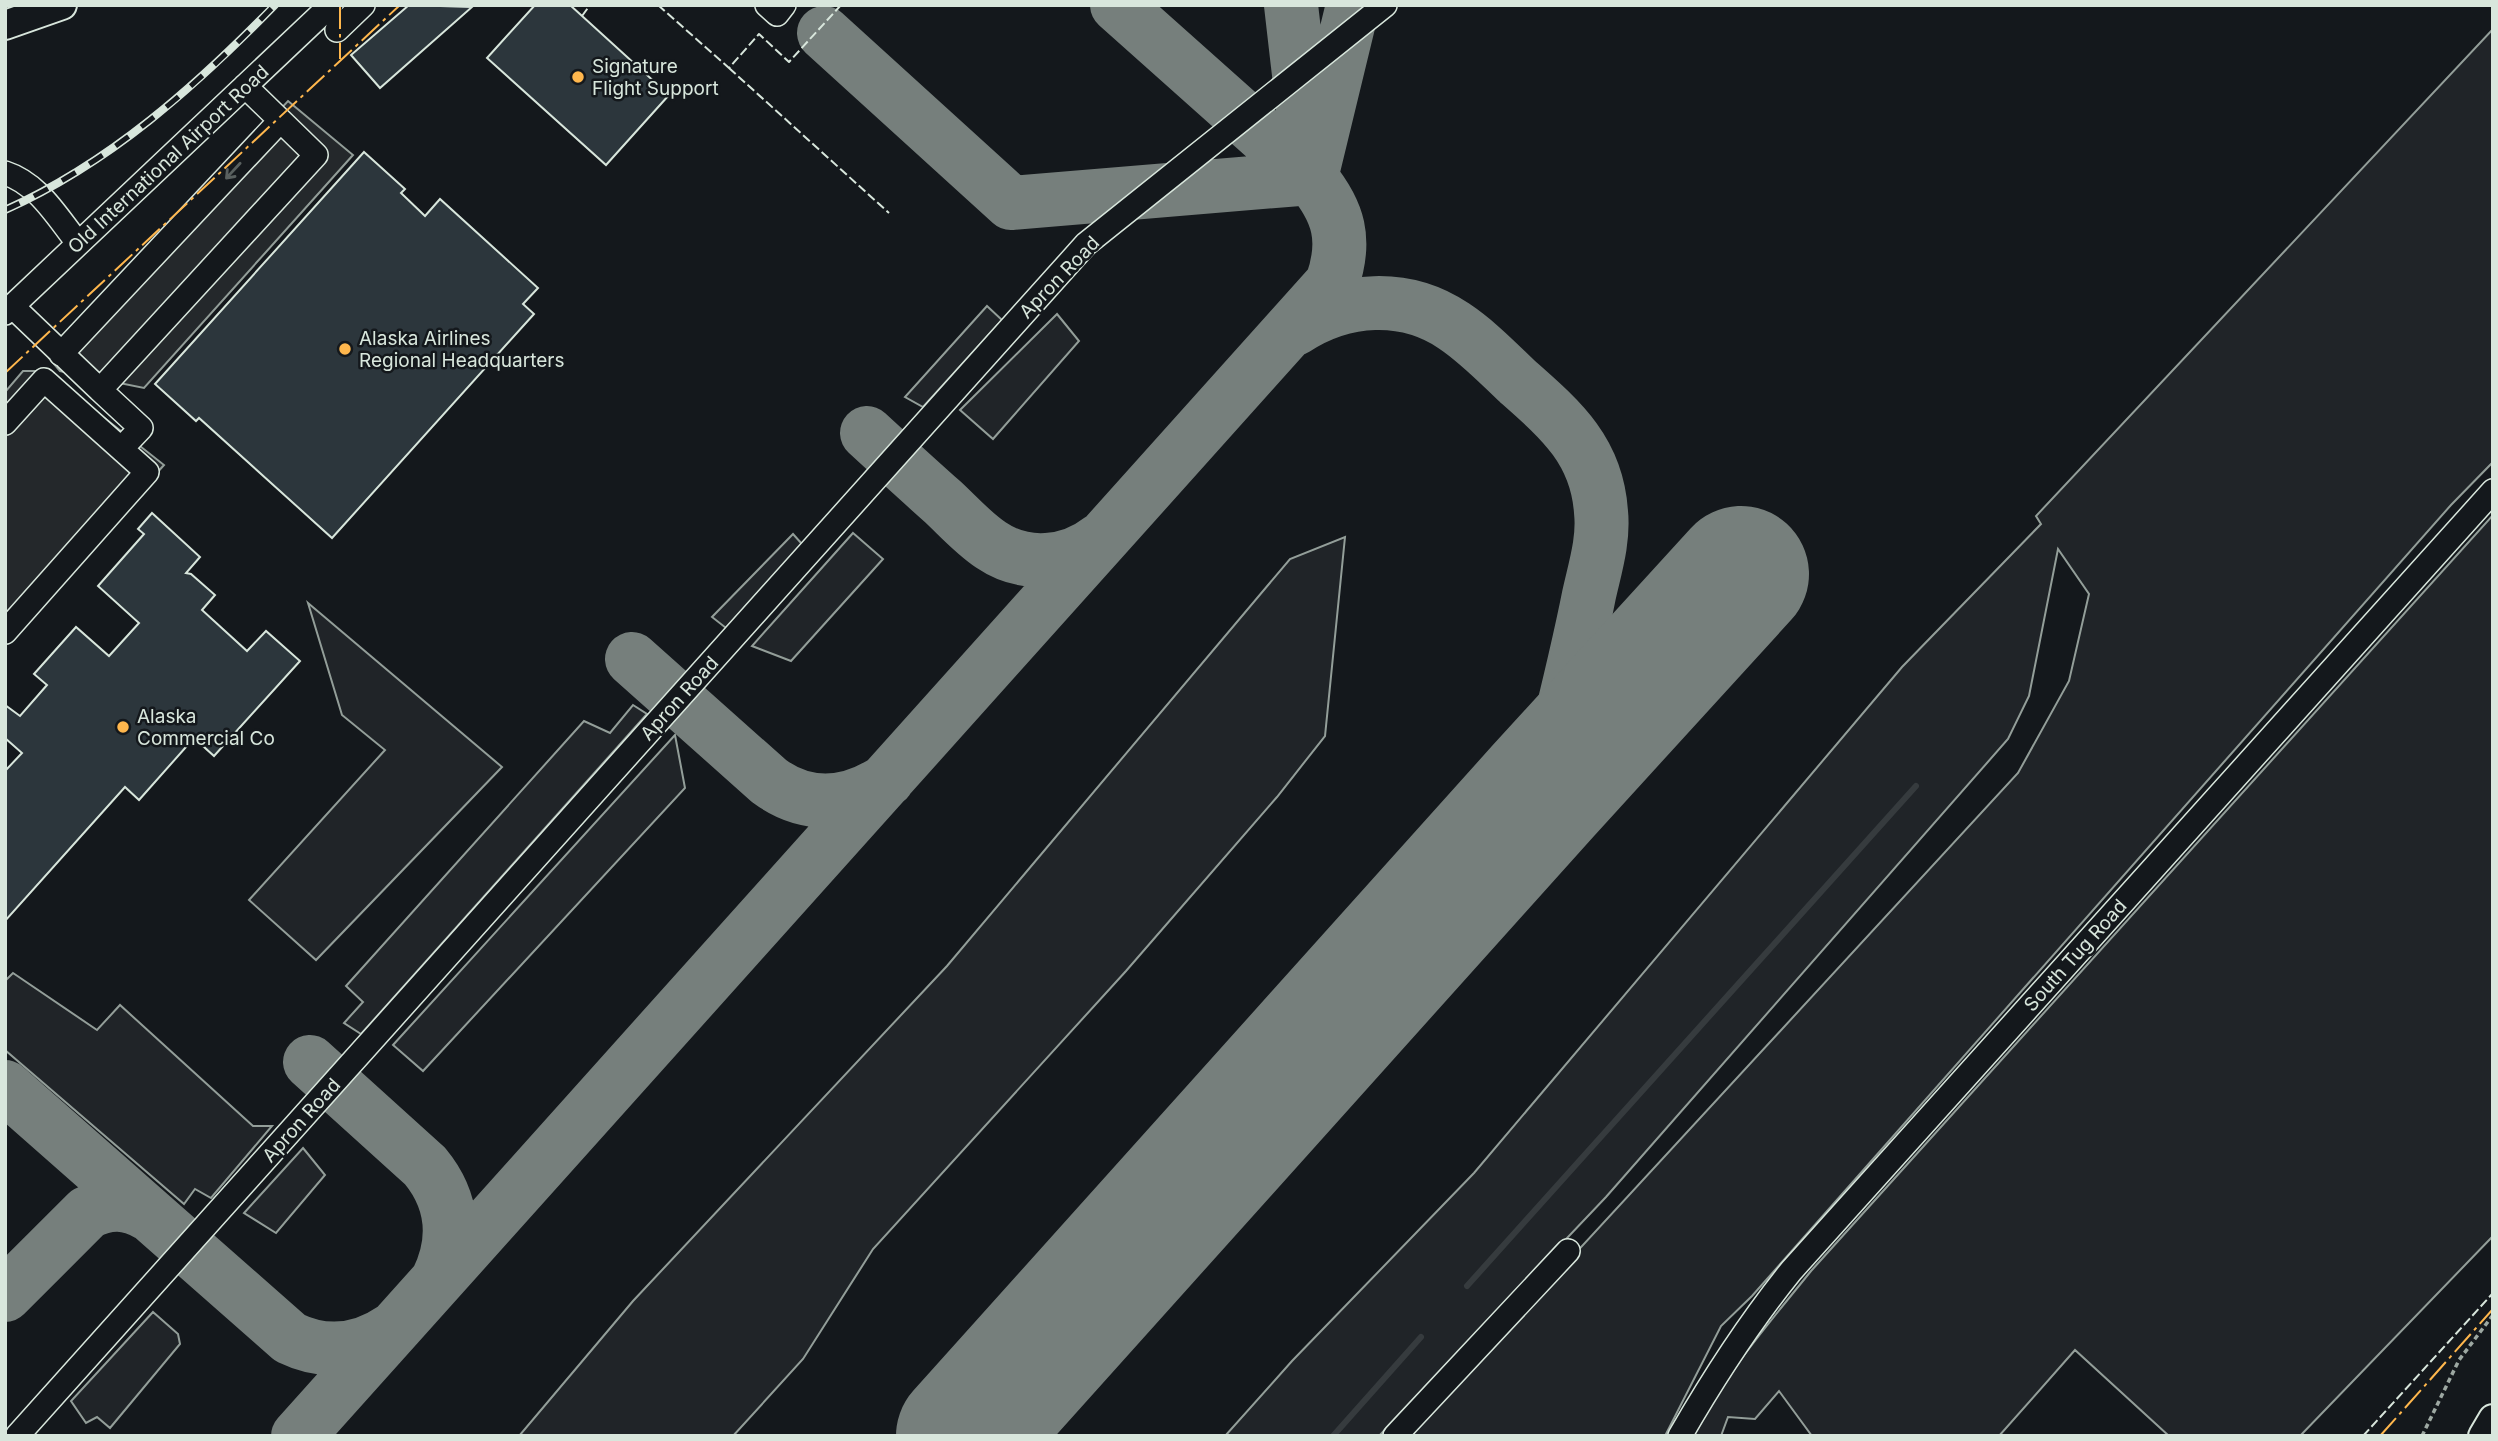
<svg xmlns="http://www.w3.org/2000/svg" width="2498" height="1441" font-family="Inter,sans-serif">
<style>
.green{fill:#202428;stroke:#939e99;stroke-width:2}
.parking{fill:#24282b;stroke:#939e99;stroke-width:2}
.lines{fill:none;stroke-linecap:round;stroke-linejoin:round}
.stream{stroke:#363b3e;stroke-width:6}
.taxiway{stroke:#767f7c;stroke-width:54}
.runway{stroke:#767f7c;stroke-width:136}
.building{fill:#2c363c;stroke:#d8e6dc;stroke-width:2}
.minor-casing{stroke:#d8e6dc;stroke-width:26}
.major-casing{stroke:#d8e6dc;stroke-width:32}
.path{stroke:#9da8a2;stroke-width:3.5;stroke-dasharray:5 3.5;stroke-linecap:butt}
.minor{stroke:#14181c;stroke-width:23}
.major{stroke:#14181c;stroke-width:28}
.rail-casing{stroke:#d8e6dc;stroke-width:8}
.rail{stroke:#14181c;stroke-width:5;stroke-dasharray:16;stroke-linecap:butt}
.fence{stroke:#d8e6dc;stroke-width:2;stroke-dasharray:9 3.5;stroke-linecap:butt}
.power{stroke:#ffb74d;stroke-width:2;stroke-dasharray:24 5 3.5 5;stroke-linecap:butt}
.oneway{stroke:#59605f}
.poi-dot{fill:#ffb74d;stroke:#14181c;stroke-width:2.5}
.labels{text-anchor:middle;stroke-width:5;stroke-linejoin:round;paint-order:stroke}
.poi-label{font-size:19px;fill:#d8e6dc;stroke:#14181c;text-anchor:start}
.street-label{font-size:19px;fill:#d8e6dc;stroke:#14181c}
</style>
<rect width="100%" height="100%" fill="#14181c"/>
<path class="green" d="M2493,29V462L2451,505L1752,1296L1721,1326L1665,1436H1407L2018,773L2069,681L2089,594L2058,549L2029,696L2008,739L1606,1197L1379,1436H1225L1292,1361L1474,1173L1902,667L2041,524L2036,516Z
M987,306L1002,320L923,407L905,397Z
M1057,314L1079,341L993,439L960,410Z
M2493,515V1236L2300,1436H2169L2075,1350L1999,1436H1812L1779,1391L1755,1419L1728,1417L1721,1436H1693C1724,1375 1769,1323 1811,1271Z
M853,533L883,559L791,661L752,646Z
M793,534L802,544L726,628L712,617Z
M1345,537L1325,736L1277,797L1126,971L873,1249L803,1359L733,1436H519L633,1301L947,966L1290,559Z
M308,603L502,767L316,960L249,900L385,750L342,715Z
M633,705L647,714L361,1034L344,1023L363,1002L346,986L584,721L610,733Z
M675,735L685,788L423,1071L393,1045Z
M13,973L97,1030L120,1005L253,1126H272L211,1198L195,1189L184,1204L5,1050V981Z
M303,1148L325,1175L276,1233L244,1213Z
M153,1312L178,1334L180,1344L110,1428L97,1417L86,1423L71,1401Z"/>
<path class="parking" d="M288,101L353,155L144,388L60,371L49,358Z
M23,371H41L54,378L164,465L5,641V392Z"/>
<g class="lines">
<path class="stream" d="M1467,1286L1916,786
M1333,1436L1421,1337"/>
<path class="taxiway" d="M1291,5L1306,135
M824,33L1011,203L1311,178
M1311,178L1353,5
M1295,329C1344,297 1405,293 1454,326C1478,342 1498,363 1518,382C1561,420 1597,451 1601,512C1604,540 1595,568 1589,595C1576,661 1559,726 1543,791
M867,433C892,456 917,479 943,502C958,516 973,533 991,545C1025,568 1069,564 1101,539
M632,659L769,781C807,809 849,805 887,780
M310,1062L425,1166C454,1201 457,1241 437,1281
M5,1087L290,1338C325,1355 361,1351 393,1329
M5,1295L87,1213C108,1202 127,1202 148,1214
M298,1436L1332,283C1347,240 1339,212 1311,178L1117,5"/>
<path class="runway" d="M964,1436L1543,791L1741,574"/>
</g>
<path class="building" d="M409,5L472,7L380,88L351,55Z
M535,5H570L669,95L606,165L487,58Z
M364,152L405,189L401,193L425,216L440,199L538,288L523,304L534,314L332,538L199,418L196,421L155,384Z
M152,513L200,557L186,573L191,574L215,595L202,610L247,651L266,631L300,661L214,756L194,738L139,800L125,787L5,921V771L22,753L5,738V705L20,716L47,685L34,674L76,627L109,656L139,623L98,586L144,534L138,529Z"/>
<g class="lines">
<defs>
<path id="minor" d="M767,5L777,14L784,5
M337,30L363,5
M5,173C39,184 57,217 78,243
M12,306L100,390L316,155L245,86
M5,313L331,5
M61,354L280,121
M100,390L141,428L122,448
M5,423L44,380L147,472L5,632
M17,1436L1086,244L1385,5
M1395,1436L1568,1251
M1680,1436C1714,1377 1749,1323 1791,1271L2493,491"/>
<path id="major" d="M5,25L62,5
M2483,1436L2493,1419"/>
</defs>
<use href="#minor" class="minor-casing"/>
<use href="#major" class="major-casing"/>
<path class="path" d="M2422,1436L2459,1360L2493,1315"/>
<use href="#minor" class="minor"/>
<use href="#major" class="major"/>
<defs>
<path id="rail" d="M5,210C110,163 196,86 275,5"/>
</defs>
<use href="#rail" class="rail-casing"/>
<use href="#rail" class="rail"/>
<path class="fence" d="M658,5L729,68L759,34L789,62L841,5
M582,16L590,5
M729,68L889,213
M2363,1436L2493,1293"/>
<path class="power" d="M340,5V59
M5,373L400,5
M2380,1436L2493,1309"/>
</g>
<defs><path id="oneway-shaft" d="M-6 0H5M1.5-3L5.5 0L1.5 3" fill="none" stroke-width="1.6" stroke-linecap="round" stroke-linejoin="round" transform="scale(1.75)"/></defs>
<use class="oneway" href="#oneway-shaft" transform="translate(233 171) rotate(133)"/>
<g class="poi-dot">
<circle cx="578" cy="77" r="7"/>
<circle cx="345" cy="349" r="7"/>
<circle cx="123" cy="727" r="7"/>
</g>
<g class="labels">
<g class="poi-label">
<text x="592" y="73">Signature<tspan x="592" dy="22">Flight Support</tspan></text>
<text x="359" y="345">Alaska Airlines<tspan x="359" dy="22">Regional Headquarters</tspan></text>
<text x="137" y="723">Alaska<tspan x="137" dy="22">Commercial Co</tspan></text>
</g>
<g class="street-label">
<text transform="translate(168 159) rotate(-43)" y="7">Old International Airport Road</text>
<text transform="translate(1059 277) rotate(-46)" y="7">Apron Road</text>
<text transform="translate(679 698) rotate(-48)" y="7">Apron Road</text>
<text transform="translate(2075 955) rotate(-48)" y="7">South Tug Road</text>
<text transform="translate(301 1120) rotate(-48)" y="7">Apron Road</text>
</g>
</g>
<rect width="2498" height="1441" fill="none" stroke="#d8e6dc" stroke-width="14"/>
</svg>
